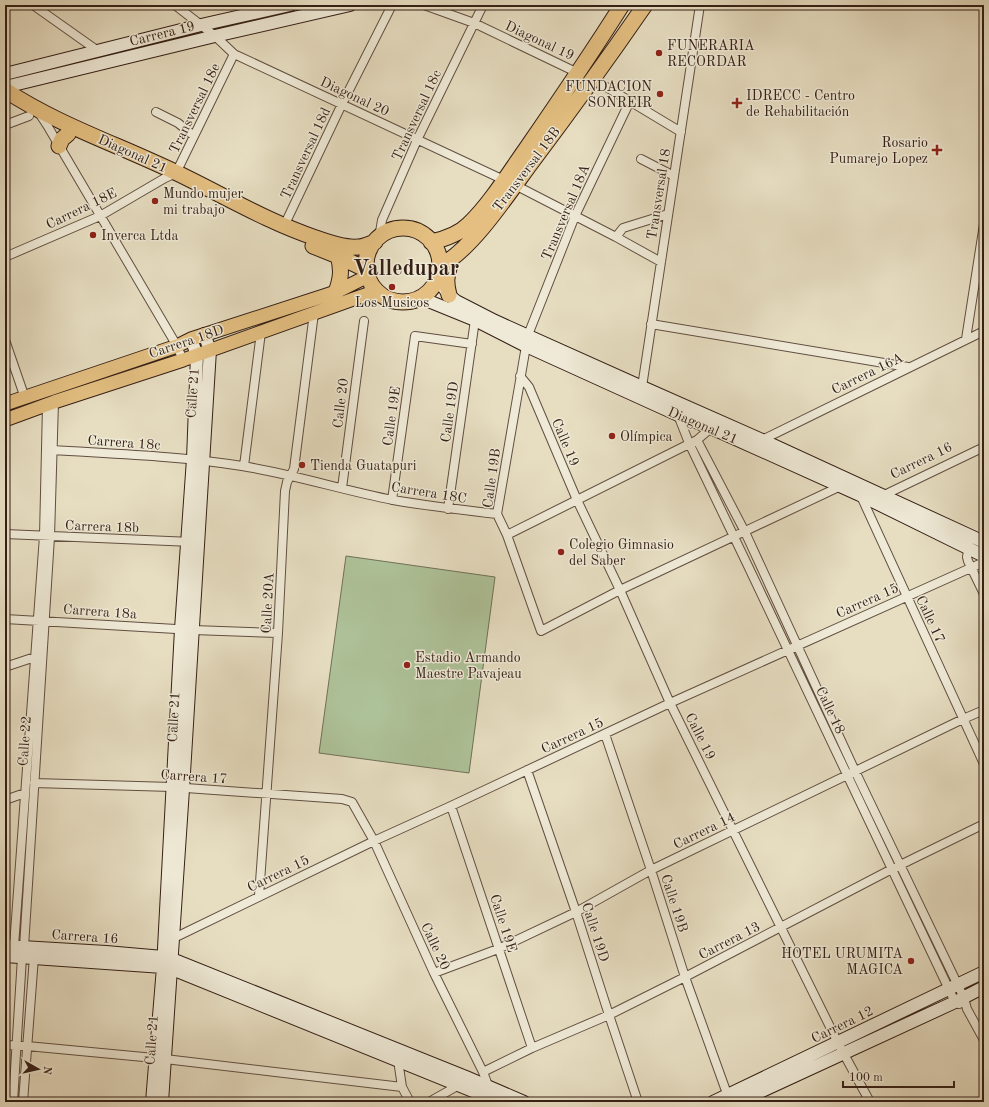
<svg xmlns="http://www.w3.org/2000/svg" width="989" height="1107" font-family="'Old Standard TT',serif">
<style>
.green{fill:#aec299;stroke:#717058}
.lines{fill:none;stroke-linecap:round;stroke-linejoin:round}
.street-casing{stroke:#614f41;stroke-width:10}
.secondary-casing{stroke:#341f16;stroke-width:14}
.primary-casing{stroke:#341f16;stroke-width:15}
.highway-casing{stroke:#341f16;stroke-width:17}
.street{stroke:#efead7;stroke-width:8}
.secondary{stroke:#efead7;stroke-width:12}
.primary{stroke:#e4bf81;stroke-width:13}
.highway{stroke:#e4bf81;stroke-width:15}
.poi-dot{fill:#8f2418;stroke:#efead7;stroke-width:1.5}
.labels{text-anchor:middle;stroke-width:3;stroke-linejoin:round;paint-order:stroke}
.street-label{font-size:14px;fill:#341f16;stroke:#efead7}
.poi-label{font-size:14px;fill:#341f16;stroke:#efead7;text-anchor:start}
.town-label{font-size:22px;font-weight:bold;fill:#341f16;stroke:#efead7}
</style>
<rect width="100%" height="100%" fill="#e7dec2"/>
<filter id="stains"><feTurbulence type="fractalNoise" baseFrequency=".005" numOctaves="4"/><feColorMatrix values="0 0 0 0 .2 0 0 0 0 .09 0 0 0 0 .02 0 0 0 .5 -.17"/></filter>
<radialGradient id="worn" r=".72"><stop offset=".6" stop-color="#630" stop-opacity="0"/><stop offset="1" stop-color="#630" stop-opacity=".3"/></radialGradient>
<path class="green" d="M346,556L495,577L469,773L319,753Z"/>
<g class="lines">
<defs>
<path id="street" d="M33,5L98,51
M175,5L215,36L234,54L504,180
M424,5L474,23L578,73
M593,79L681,132
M156,112L178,123L194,136
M39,113L47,125L177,346L183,360
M5,125L29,116
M641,159L674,176
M515,185L616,237L661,262
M284,226L342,104L392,5
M616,237L623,228L668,214
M379,238L382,220L417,140L483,5
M5,257L100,216L165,178L176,173L234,54
M651,324L908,367
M528,335L575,216L630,101
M966,339L984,224
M5,340L25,398
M526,346L497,514L507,535L541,631L620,590L843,485
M520,376L529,387L577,500L620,590L670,703L838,1043L870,1102
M642,387L700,5
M678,415L689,443C779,629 866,817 955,1002L959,1004
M697,440L745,532L855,771L964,998L967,1009L984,1040
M762,440L984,331
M53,450C116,454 180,456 242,466C293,474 342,490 393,500C427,506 462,510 497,514
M244,466L261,332
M342,488L364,321
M860,494L984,764
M880,497L984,447
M392,500L415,336L472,344
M448,509L475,320
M5,534L192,542
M507,535L697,440L711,428
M969,545L967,557L968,561L984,594
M5,619L193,630L278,633
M5,667L35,657
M605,734L651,870L685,977L730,1102
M527,770L576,912L609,1015L638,1102
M34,783L172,787L342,799L352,802L374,841L434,973L483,1072L489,1088
M5,800L25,793
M451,806L532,1048
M259,896L278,633L285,491L287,482L294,469L314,313
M174,938L374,841L451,806L670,703L984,562
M434,973L498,949L576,912L651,870L963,719L984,710
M5,1045L27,1046L165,1059L402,1087
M398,1060L402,1087L410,1102
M483,1072L532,1048L609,1015L685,977L892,869L984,824
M13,1102L22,957L14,946L44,536L47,405
M23,1102L34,957L24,947L50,537L54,402
M429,1102L459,1085"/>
<path id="secondary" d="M5,74L201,25L290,5
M5,87L215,36L350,5
M439,274L442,285L449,295L456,301L495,321L642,387L762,440L984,542
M421,298L475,320L526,346L678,415L711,428L860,495L984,556
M5,946L106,952L163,957L172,959L466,1077L524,1102
M5,956L163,967L172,969L500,1102
M152,1102L163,967L181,629L193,459L197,355L191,339
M162,1102L183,789L210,350L204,334
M713,1102L984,972
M738,1102L955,1002L984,987"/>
<path id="primary" d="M5,404L177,346L191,339L336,292L368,276
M5,420L54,402L183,360L376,291"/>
<path id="highway" d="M5,90C58,125 119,145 177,173C223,195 268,222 316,238C327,242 347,248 358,247C364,247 369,244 375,242
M59,146L62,139L68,134
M366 265a37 37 0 1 1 74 0a37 37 0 1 1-74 0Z
M431,242C445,239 459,234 469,224C490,204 509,173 526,149C559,101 591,54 622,5
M313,246L338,256L367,270
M440,266C471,250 507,196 528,167C568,114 607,60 645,5
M336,292C341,279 342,269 338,256
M449,295C446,284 446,276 450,265"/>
</defs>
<use href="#street" class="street-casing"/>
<use href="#secondary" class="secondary-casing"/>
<use href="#primary" class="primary-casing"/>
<use href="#highway" class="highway-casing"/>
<use href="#street" class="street"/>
<use href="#secondary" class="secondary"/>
<use href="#primary" class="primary"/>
<use href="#highway" class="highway"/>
</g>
<g class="poi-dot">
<circle cx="659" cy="53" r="4"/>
<circle cx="660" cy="94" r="4"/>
<path d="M735 97h4v4h4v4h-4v4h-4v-4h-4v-4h4z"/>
<path d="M935 144h4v4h4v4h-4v4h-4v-4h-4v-4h4z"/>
<circle cx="155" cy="201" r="4"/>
<circle cx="93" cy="235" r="4"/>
<circle cx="392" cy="287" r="4"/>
<circle cx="612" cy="436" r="4"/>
<circle cx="302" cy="465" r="4"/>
<circle cx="561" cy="552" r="4"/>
<circle cx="407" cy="665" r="4"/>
<circle cx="911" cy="961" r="4"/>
</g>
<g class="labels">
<g class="street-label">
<text transform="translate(162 33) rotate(-14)" y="5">Carrera 19</text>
<text transform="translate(540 40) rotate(25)" y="5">Diagonal 19</text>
<text transform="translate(355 96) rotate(25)" y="5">Diagonal 20</text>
<text transform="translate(194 108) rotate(-64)" y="5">Transversal 18e</text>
<text transform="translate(416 115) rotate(-65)" y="5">Transversal 18c</text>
<text transform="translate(133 153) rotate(24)" y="5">Diagonal 21</text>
<text transform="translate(305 153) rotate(-65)" y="5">Transversal 18d</text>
<text transform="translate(526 169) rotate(-53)" y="5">Transversal 18B</text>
<text transform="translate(658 194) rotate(-81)" y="5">Transversal 18</text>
<text transform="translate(81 208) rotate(-26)" y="5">Carrera 18E</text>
<text transform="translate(565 212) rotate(-67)" y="5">Transversal 18A</text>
<text transform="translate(186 341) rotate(-19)" y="5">Carrera 18D</text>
<text transform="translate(867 373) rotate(-26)" y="5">Carrera 16A</text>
<text transform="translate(192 393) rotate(-86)" y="5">Calle 21</text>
<text transform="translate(340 403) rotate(-83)" y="5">Calle 20</text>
<text transform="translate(449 412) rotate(-82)" y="5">Calle 19D</text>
<text transform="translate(391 416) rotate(-82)" y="5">Calle 19E</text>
<text transform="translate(703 425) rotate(23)" y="5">Diagonal 21</text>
<text transform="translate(124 442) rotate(4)" y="5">Carrera 18c</text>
<text transform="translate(566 442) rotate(67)" y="5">Calle 19</text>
<text transform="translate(921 460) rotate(-26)" y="5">Carrera 16</text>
<text transform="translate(491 478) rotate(-82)" y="5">Calle 19B</text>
<text transform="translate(429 492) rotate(9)" y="5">Carrera 18C</text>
<text transform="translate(102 526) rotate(2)" y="5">Carrera 18b</text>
<text transform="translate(867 600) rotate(-24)" y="5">Carrera 15</text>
<text transform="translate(267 603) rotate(-87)" y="5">Calle 20A</text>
<text transform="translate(100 611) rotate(4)" y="5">Carrera 18a</text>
<text transform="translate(931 619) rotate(65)" y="5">Calle 17</text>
<text transform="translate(831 710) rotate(65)" y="5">Calle 18</text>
<text transform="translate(173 717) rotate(-87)" y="5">Calle 21</text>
<text transform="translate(572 735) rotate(-25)" y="5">Carrera 15</text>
<text transform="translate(701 736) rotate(63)" y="5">Calle 19</text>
<text transform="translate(24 741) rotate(-86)" y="5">Calle 22</text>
<text transform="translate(194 776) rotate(4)" y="5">Carrera 17</text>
<text transform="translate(704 830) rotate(-26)" y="5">Carrera 14</text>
<text transform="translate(278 873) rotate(-26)" y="5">Carrera 15</text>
<text transform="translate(675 903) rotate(72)" y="5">Calle 19B</text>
<text transform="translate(504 923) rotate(72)" y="5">Calle 19E</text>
<text transform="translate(596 932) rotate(72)" y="5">Calle 19D</text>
<text transform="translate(85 936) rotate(4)" y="5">Carrera 16</text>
<text transform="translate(729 940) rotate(-27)" y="5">Carrera 13</text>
<text transform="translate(436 946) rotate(65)" y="5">Calle 20</text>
<text transform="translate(842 1024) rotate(-26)" y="5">Carrera 12</text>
<text transform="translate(151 1040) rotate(-86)" y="5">Calle 21</text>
</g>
<g class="poi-label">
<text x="667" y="50">FUNERARIA<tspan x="667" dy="16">RECORDAR</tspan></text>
<text x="652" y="91" text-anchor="end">FUNDACION<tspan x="652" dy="16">SONREIR</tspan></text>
<text x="746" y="100">IDRECC - Centro<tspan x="746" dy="16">de Rehabilitación</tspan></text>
<text x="928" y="147" text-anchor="end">Rosario<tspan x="928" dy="16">Pumarejo Lopez</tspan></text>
<text x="163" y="198">Mundo mujer<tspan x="163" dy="16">mi trabajo</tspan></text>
<text x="101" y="240">Inverca Ltda</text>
<text x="392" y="307" text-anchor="middle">Los Musicos</text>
<text x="620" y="441">Olímpica</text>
<text x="310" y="470">Tienda Guatapuri</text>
<text x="569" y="549">Colegio Gimnasio<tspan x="569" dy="16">del Saber</tspan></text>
<text x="415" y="662">Estadio Armando<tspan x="415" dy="16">Maestre Pavajeau</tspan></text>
<text x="903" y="958" text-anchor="end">HOTEL URUMITA<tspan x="903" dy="16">MAGICA</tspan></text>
</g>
<g class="town-label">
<text x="406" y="275">Valledupar</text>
</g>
</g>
<rect width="989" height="1107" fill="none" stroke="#e7dec2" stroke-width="20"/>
<rect x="6" y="6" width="977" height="1095" fill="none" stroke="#341f16" stroke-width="2"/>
<rect x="10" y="10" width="969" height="1087" fill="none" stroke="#341f16"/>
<g transform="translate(38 1069) rotate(98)" stroke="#efead7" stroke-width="3" paint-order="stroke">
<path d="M0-3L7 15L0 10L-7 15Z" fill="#341f16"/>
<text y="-6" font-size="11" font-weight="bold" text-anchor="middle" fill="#341f16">N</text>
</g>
<path d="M843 1081v6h111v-6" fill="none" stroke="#341f16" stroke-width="2"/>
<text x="849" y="1081" font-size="12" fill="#341f16" stroke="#efead7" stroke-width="3" paint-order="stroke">100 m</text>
<rect width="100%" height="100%" filter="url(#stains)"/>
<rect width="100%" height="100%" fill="url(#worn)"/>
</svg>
